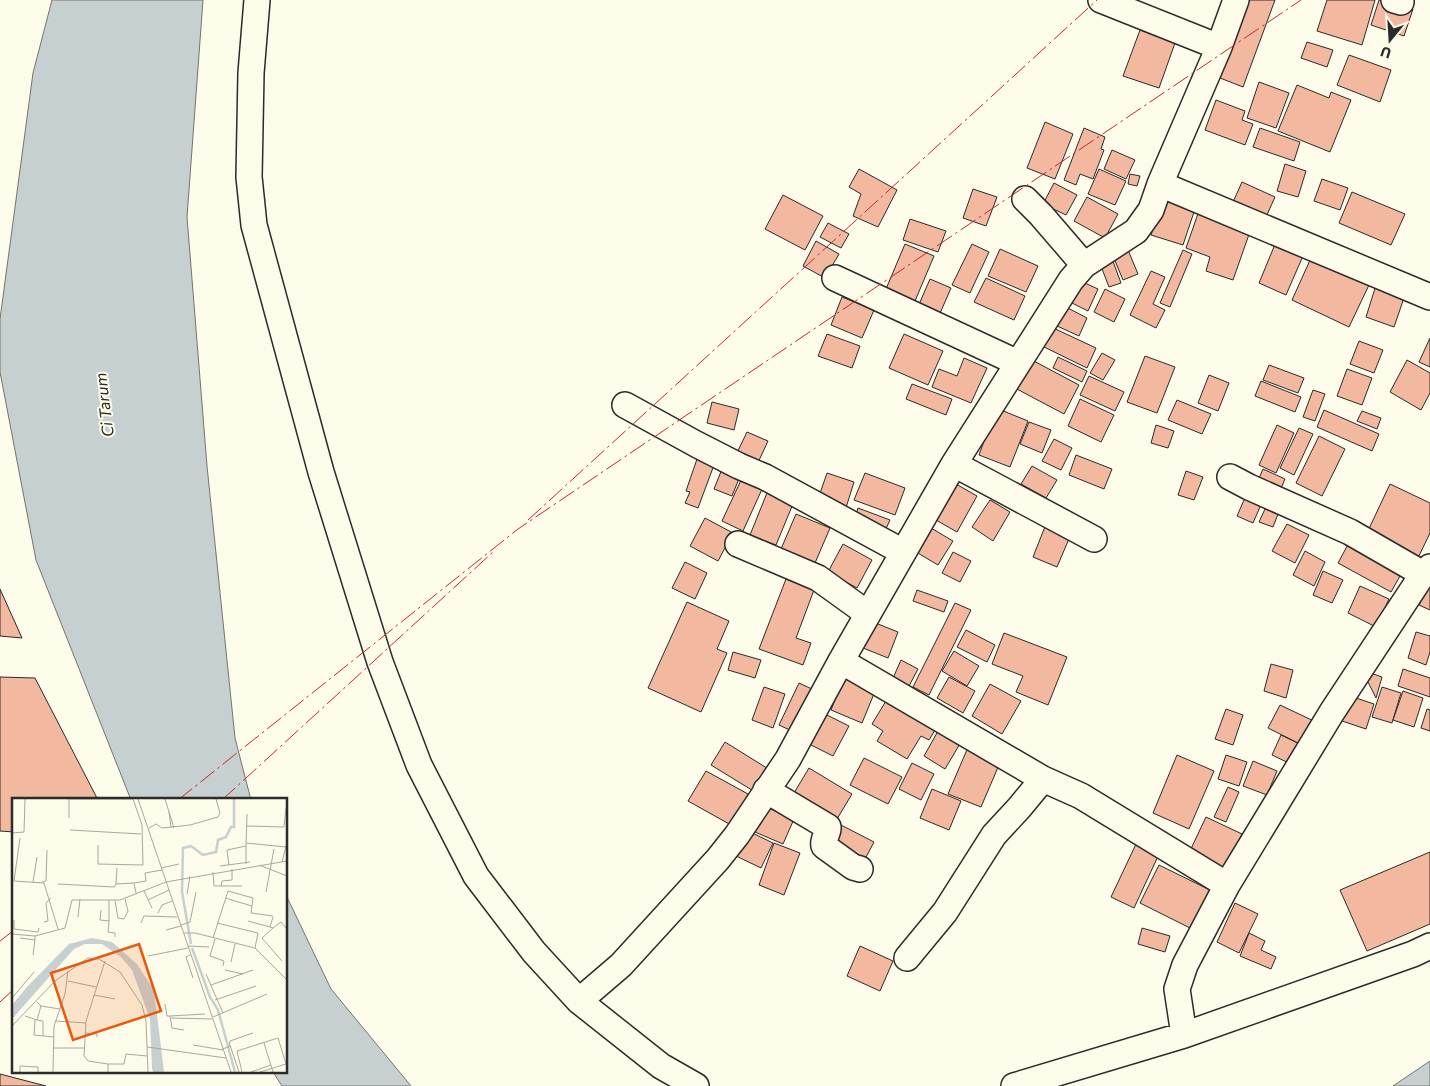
<svg xmlns="http://www.w3.org/2000/svg" width="1430" height="1086" font-family="Commissioner,sans-serif">
<style>
.water{fill:#c7d0d0;stroke:#74746e}
.building{fill:#f2b8a0;stroke:#2b2b2b}
.lines{fill:none;stroke-linecap:round;stroke-linejoin:round}
.street-casing{stroke:#2b2b2b;stroke-width:28}
.street{stroke:#fdfbea;stroke-width:25}
.power{stroke:#c62828;stroke-width:1;stroke-dasharray:18 4 2.5 4;stroke-linecap:butt}
.labels{text-anchor:middle;stroke-width:4;stroke-linejoin:round;paint-order:stroke}
.water-label{font-size:16px;font-style:italic;fill:#2b2b2b;stroke:#fdfbea}
.inset-river{fill:none;stroke:#c7d0d0;stroke-width:2.5}
.inset-road{fill:none;stroke:#a9a89e;stroke-width:1}
.view{fill:#e8590c;fill-opacity:0.15;stroke:#e8590c;stroke-width:2.5}
.inset-edge{fill:none;stroke:#2b2b2b;stroke-width:2.5}
</style>
<rect width="100%" height="100%" fill="#fdfbea"/>
<path class="water" d="M52,0H203L187,217L207,466L235,738L251,800H131L36,560L0,372V319L33,73Z
M286,895L331,989L411,1086H282L273,1072H286Z
M1430,1061V1086H1393Z"/>
<path class="building" d="M1244,0H1275L1243,87L1215,76Z
M1327,0H1375L1362,45L1317,31Z
M1379,0H1385L1413,9L1404,36L1371,25Z
M1140,30L1175,43L1159,88L1123,76Z
M1307,42L1333,50L1327,67L1301,58Z
M1349,55L1391,70L1380,102L1337,85Z
M1259,82L1289,93L1276,128L1247,118Z
M1297,85L1329,98L1331,92L1351,100L1330,152L1278,131Z
M1216,100L1245,111L1242,120L1253,124L1245,145L1205,130Z
M1045,122L1073,134L1055,179L1027,168Z
M1084,128L1105,137L1101,149L1104,150L1093,179L1080,174L1076,185L1064,180Z
M1260,128L1300,142L1294,161L1253,147Z
M1112,150L1135,160L1126,179L1104,169Z
M1285,164L1306,171L1298,197L1277,191Z
M859,169L897,190L878,227L853,216L861,194L849,187Z
M1099,169L1126,181L1115,205L1088,194Z
M1130,174L1140,176L1137,186L1128,184Z
M1322,179L1348,188L1340,210L1314,201Z
M1242,182L1275,197L1266,217L1233,202Z
M1054,183L1077,195L1066,215L1043,204Z
M973,189L997,197L986,226L963,218Z
M1352,192L1405,214L1391,245L1339,223Z
M1164,193L1197,203L1183,245L1151,235Z
M783,195L823,216L805,250L765,229Z
M1087,197L1118,214L1105,238L1074,221Z
M1201,205L1253,223L1233,280L1206,271L1210,257L1186,248Z
M910,219L946,231L938,252L903,240Z
M828,223L849,234L841,248L820,237Z
M1278,237L1306,249L1286,295L1259,283Z
M816,241L839,254L825,278L803,266Z
M905,244L934,256L915,301L886,289Z
M972,244L989,252L970,293L952,285Z
M1000,249L1038,266L1026,292L988,276Z
M1128,250L1138,274L1123,280L1113,256Z
M1183,250L1192,254L1170,307L1160,303Z
M1111,256L1121,283L1109,287L1099,261Z
M1311,258L1369,285L1349,327L1292,300Z
M1151,271L1165,277L1153,304L1165,310L1156,328L1130,315Z
M986,278L1025,296L1014,320L974,302Z
M930,279L951,288L938,318L917,309Z
M1076,279L1098,289L1088,311L1066,300Z
M1377,282L1406,292L1394,327L1366,317Z
M1105,289L1125,299L1114,322L1094,312Z
M842,297L874,310L862,338L831,325Z
M1064,306L1087,318L1079,336L1055,325Z
M1049,326L1096,348L1087,368L1040,345Z
M827,334L860,346L852,368L818,356Z
M904,334L943,351L928,385L889,368Z
M1430,338V367L1419,362Z
M1359,341L1383,350L1374,373L1350,364Z
M1102,353L1115,360L1103,380L1090,373Z
M1145,356L1175,367L1157,413L1127,402Z
M1058,357L1087,371L1082,382L1053,368Z
M964,358L987,368L971,403L932,387L939,369L957,376Z
M1030,359L1079,385L1064,414L1015,388Z
M1407,360L1430,373V393L1421,410L1390,392Z
M1269,365L1304,378L1298,393L1263,380Z
M1347,369L1372,378L1362,405L1337,396Z
M1209,375L1229,383L1218,411L1198,403Z
M1089,376L1124,392L1115,411L1080,395Z
M1261,381L1301,397L1295,412L1255,396Z
M912,384L952,399L946,415L906,399Z
M1313,390L1325,394L1315,421L1303,417Z
M1080,399L1114,415L1101,442L1068,426Z
M1177,400L1211,414L1202,434L1168,420Z
M712,402L739,409L734,430L707,423Z
M996,408L1028,421L1010,467L979,455Z
M1324,410L1379,434L1372,451L1317,427Z
M1362,411L1381,418L1377,429L1357,421Z
M1029,422L1051,430L1042,453L1020,444Z
M1156,425L1174,431L1168,448L1151,443Z
M1277,425L1294,433L1276,473L1259,465Z
M1299,428L1313,434L1294,475L1280,468Z
M747,432L768,441L755,469L734,459Z
M1319,436L1345,449L1322,496L1296,483Z
M1054,439L1072,448L1061,470L1042,461Z
M1076,455L1112,469L1104,489L1069,475Z
M697,459L714,465L698,508L685,503L690,492L686,491Z
M724,464L742,471L732,496L714,489Z
M1032,466L1057,480L1046,498L1021,484Z
M1263,469L1285,479L1279,493L1257,483Z
M1186,471L1203,477L1194,500L1178,495Z
M827,473L854,482L845,511L817,502Z
M865,473L905,488L895,515L854,500Z
M742,478L763,487L743,531L722,521Z
M956,484L977,496L957,532L936,520Z
M1390,484L1430,503V533L1417,560L1366,535Z
M769,488L795,499L776,545L750,535Z
M1247,493L1263,500L1253,523L1237,516Z
M990,500L1010,512L993,541L972,527Z
M858,508L890,520L884,533L854,521Z
M1265,509L1278,514L1273,527L1259,522Z
M796,514L830,528L815,563L781,549Z
M705,518L733,533L718,561L690,546Z
M1046,524L1071,534L1057,567L1033,557Z
M1287,524L1309,535L1295,563L1272,551Z
M926,525L953,541L938,565L911,549Z
M1352,537L1405,567L1391,592L1338,563Z
M843,544L872,560L857,588L828,572Z
M1305,551L1325,562L1314,586L1293,575Z
M953,552L971,561L960,582L942,573Z
M685,562L707,573L695,599L672,588Z
M1323,571L1343,580L1332,603L1313,595Z
M786,579L814,590L796,638L811,643L803,665L759,649Z
M1430,582V610L1419,605Z
M1360,586L1389,599L1376,627L1348,613Z
M0,589L22,638L0,636Z
M917,590L948,601L944,612L913,601Z
M687,602L729,621L717,649L727,653L701,712L648,688Z
M955,603L971,610L929,695L913,687Z
M868,620L898,632L888,658L858,646Z
M966,630L995,645L987,662L957,647Z
M1416,632L1430,636V652L1426,665L1408,658Z
M1004,633L1067,657L1048,705L1016,692L1023,676L992,664Z
M954,651L979,666L967,686L942,671Z
M733,652L761,660L755,678L728,670Z
M901,660L918,669L909,686L893,678Z
M1271,664L1293,670L1286,698L1264,691Z
M1403,669L1430,678V697L1398,686Z
M847,670L878,684L862,723L831,710Z
M1362,670L1382,677L1376,698Z
M0,677L35,678L98,800H14V832L0,831Z
M949,677L975,691L963,713L937,698Z
M799,683L814,690L794,732L779,725Z
M990,684L1021,701L1002,734L972,716Z
M764,687L785,694L773,728L752,720Z
M1382,687L1401,693L1392,723L1372,717Z
M1403,691L1423,698L1414,727L1393,720Z
M1344,694L1374,704L1366,729L1336,719Z
M889,696L938,725L929,740L921,736L907,759L877,741L883,731L872,724Z
M1280,705L1318,723L1306,747L1268,728Z
M1226,709L1243,715L1233,745L1215,739Z
M1427,709L1430,710V731L1421,728Z
M825,714L849,726L833,756L809,744Z
M942,724L964,737L945,769L924,756Z
M1281,735L1304,746L1295,766L1272,755Z
M725,742L770,770L755,792L711,765Z
M969,745L1002,758L981,807L948,794Z
M1177,755L1214,771L1189,829L1153,813Z
M1226,755L1247,762L1239,786L1218,779Z
M864,758L902,777L888,804L850,785Z
M1253,761L1277,771L1267,795L1243,786Z
M912,763L934,774L921,800L899,789Z
M809,768L852,794L834,824L791,798Z
M706,771L748,794L731,825L688,801Z
M1228,787L1239,792L1226,822L1214,817Z
M932,789L961,801L949,830L920,818Z
M759,804L794,819L783,844L748,829Z
M1206,817L1242,834L1225,872L1188,855Z
M841,825L874,842L865,859L832,842Z
M744,829L773,843L761,868L732,854Z
M1137,842L1160,852L1134,908L1111,897Z
M774,843L800,853L784,895L759,885Z
M1430,852V924L1367,951L1340,890Z
M1159,865L1212,891L1192,929L1140,903Z
M1235,903L1258,914L1239,953L1217,942Z
M1142,928L1170,936L1165,952L1138,944Z
M1249,933L1265,941L1261,950L1276,957L1271,969L1240,956Z
M860,946L893,961L880,991L847,976Z
M0,1074L46,1086H0Z"/>
<g class="lines">
<defs>
<path id="street" d="M257,0L251,73L249,177L254,225L321,472L380,662L419,765L476,876L534,952L579,1001L661,1066L696,1086
M1101,0L1219,47
M1394,0L1401,2
M1160,184L1430,297
M1025,199L1041,215L1084,265
M835,278L1018,363
M625,405L696,444L739,466L765,477L903,552
M954,464L1094,539
M1230,477L1249,487L1350,532L1423,574
M738,544L818,578L868,614
M841,661L1043,779L1081,796L1227,885
M766,790L828,827C829,833 822,839 824,846L853,867L860,869
M907,958L945,912L994,835L1019,808L1043,779
M579,1001L621,965L718,859L737,835L788,759L841,661L954,464L1071,280L1084,265L1136,231L1151,210L1160,184L1219,47L1236,0
M1184,1035L1177,989L1185,965L1227,885L1332,712L1423,574L1430,567
M1014,1086L1184,1035L1413,954L1430,946"/>
</defs>
<use href="#street" class="street-casing"/>
<use href="#street" class="street"/>
<path class="power" d="M528,520L1097,0
M178,800L518,529L1301,0
M222,800L493,552
M0,941L14,930
M0,1002L14,989"/>
</g>
<g class="labels">
<g class="water-label">
<text transform="translate(104 405) rotate(-97)" y="6">Ci Tarum</text>
</g>
</g>
<g transform="translate(12 798)">
<rect width="275" height="275" fill="#fdfbea"/>
<path d="M80,140L100,144L125,166L142,192L152,274H141L140,270L138,221L120,172L109,159L90,146H73L62,151L0,221V207L15,189L57,146Z" fill="#c7d0d0"/>
<path class="inset-river" d="M179,146L170,94L171,50L179,48L191,57L204,54L206,42L214,39L219,29H222V1M180,150L198,199L206,212L223,274"/>
<path class="inset-road" d="M55,1H121M126,1L219,274M153,1L162,30M157,14L159,30M57,20V2M235,28L272,29L274,10M137,30L144,26L150,30L178,27L206,19L208,15L204,1M58,32L129,36M0,35L12,34L13,1M8,40L2,83L32,85L46,131M234,45L274,49M86,47V66L131,67L130,27L121,1M234,48V66M270,64L275,44M217,67L215,52L234,48L235,16M247,67L275,78M208,68L238,64M149,70L167,66M201,74L202,88H230M21,84L25,59M30,84L34,83L35,52M154,84L275,63M46,86L102,89L104,86L122,85M104,86L105,70M209,88L210,83L220,82V71M132,93L140,110M254,94L262,51M124,95L122,85L134,83L133,75L150,72M175,96L178,78M213,100L240,108M136,102L157,92M103,103L106,120L112,121L116,113L113,101M89,112L88,122L97,123L96,134L103,135V139M146,115L150,107L160,103M66,119L68,101M261,119L258,129L261,130L250,140L270,163M2,122V131L26,134L27,130M97,123V102M236,123L258,129M32,124L36,123L34,105L39,100M129,125L132,118L165,119M205,125L246,135L243,150M169,127L178,124L184,94M261,130L269,124L275,131M154,132L169,128M172,135H183L243,150L275,182M0,136L23,138L53,130L60,102H108L154,84M8,140L23,142V138M201,140L216,93L241,100L239,115L261,118M203,141L198,158L212,163L211,168M176,148L197,149M21,157L23,142M178,157L174,159L181,180M136,158L176,150M93,163L74,223L72,258L76,263L96,266V274M219,164L223,146M213,172L231,176M194,176L211,215M56,183L84,189M199,187L241,172M82,197L103,201M0,200L22,174M203,202L244,188M25,204L29,208L48,211M153,206L155,218H158M13,218L25,222L29,208M201,219L255,196M159,220L200,221M23,222L22,237L42,239M25,222L31,223V238M44,223L74,225M0,228L43,183L76,160L87,161L108,174L130,207L134,223L136,274M172,232L160,230L158,218L193,216M73,235L85,236V239M252,245L261,274M181,247L211,252M218,247L227,274M135,249L214,260M42,250H72M210,251L217,249L218,243L241,235M96,266H112L114,256L135,258M8,274V268L26,269V274M41,274L42,228L53,196L56,173M230,274L225,253L266,240L274,266L248,274M239,274L259,267"/>
<path class="view" d="M127,146L149,213L61,242L39,175Z"/>
<rect width="275" height="275" class="inset-edge"/>
</g>
<g transform="translate(1390 40) rotate(198)" stroke="#fdfbea" stroke-width="4" paint-order="stroke">
<path d="M0-4L9 19L0 12L-9 19Z" fill="#2b2b2b"/>
<text y="-8" font-size="14" font-weight="bold" text-anchor="middle" fill="#2b2b2b">U</text>
</g>
</svg>
